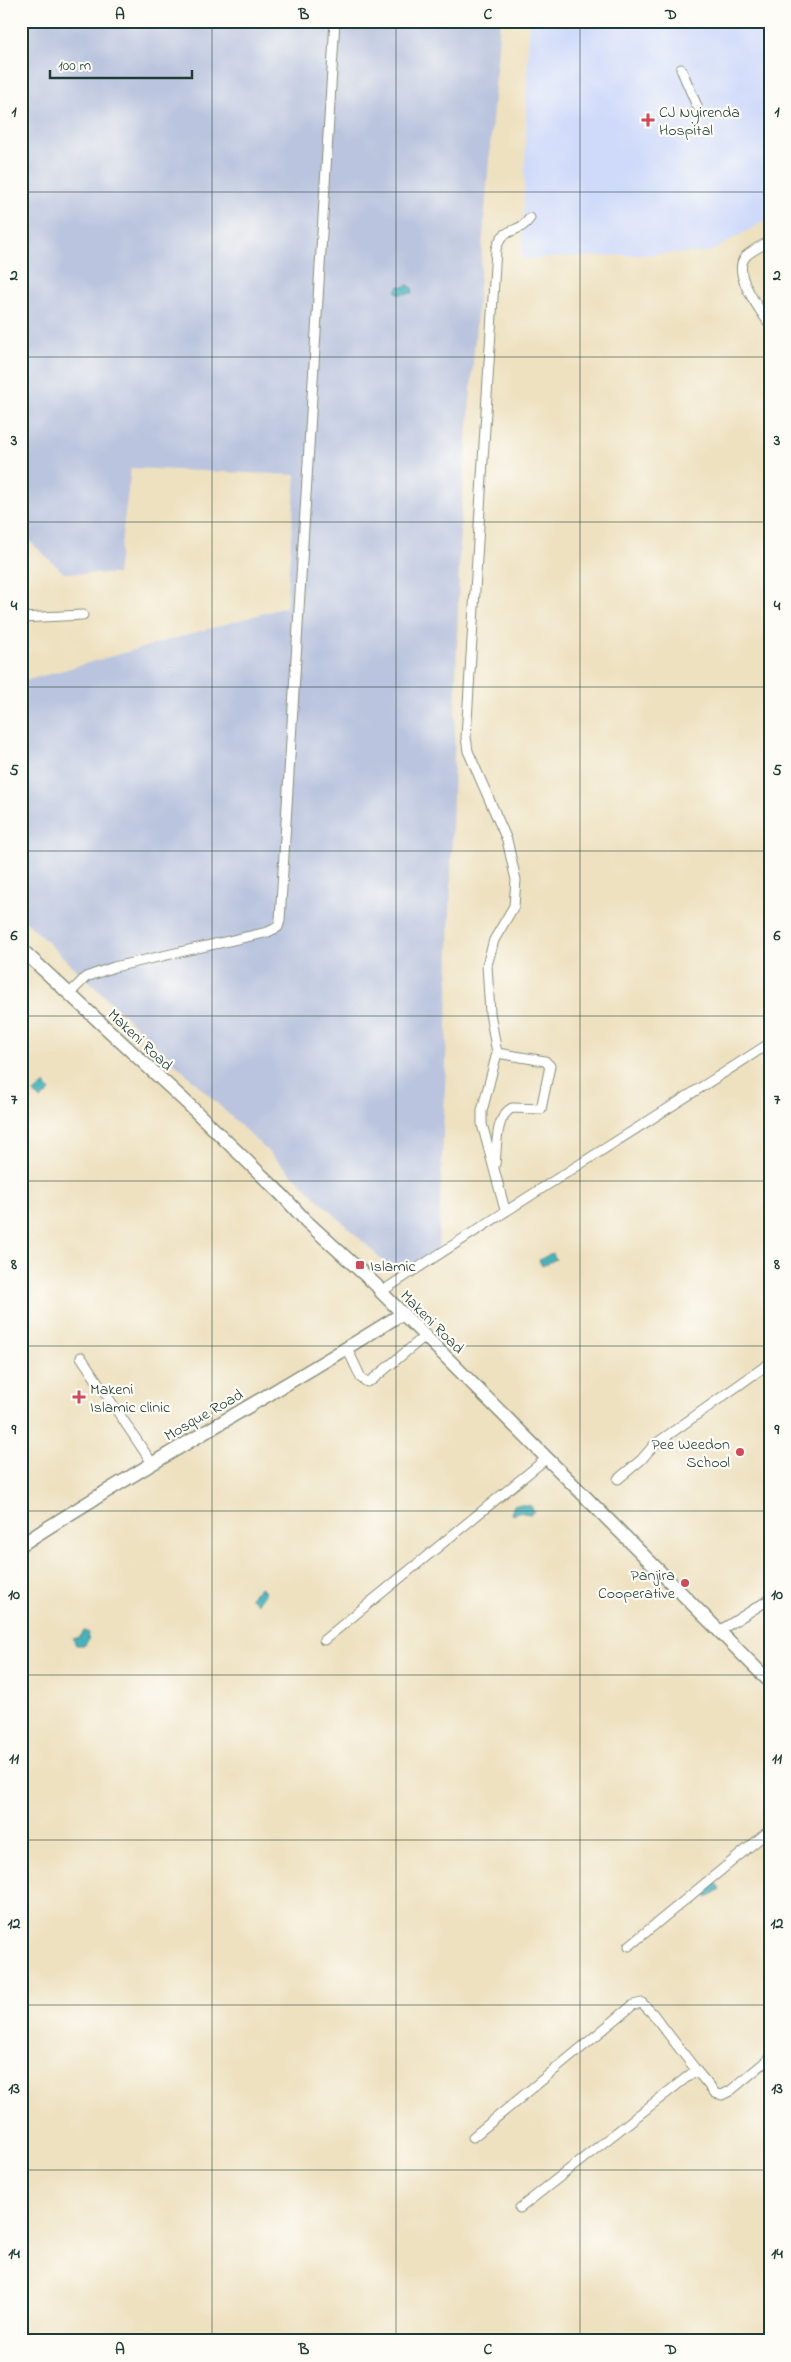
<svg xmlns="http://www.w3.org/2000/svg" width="791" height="2362" font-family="'Indie Flower',sans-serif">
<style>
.built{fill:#cfdafa}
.industrial{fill:#bac4de}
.water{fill:#44b3be;stroke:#327879}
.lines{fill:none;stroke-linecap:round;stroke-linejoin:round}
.street-casing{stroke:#868f7a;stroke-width:11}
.secondary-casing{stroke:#868f7a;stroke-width:15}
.street{stroke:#fff;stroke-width:9}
.secondary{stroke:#fff;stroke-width:12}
.grid{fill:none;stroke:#1f3d34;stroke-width:1;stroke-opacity:0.55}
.poi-dot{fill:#d1495b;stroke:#fdfcf7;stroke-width:2}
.labels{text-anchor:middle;stroke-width:4.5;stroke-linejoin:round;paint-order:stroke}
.poi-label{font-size:16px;fill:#1f3d34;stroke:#fdfcf7;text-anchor:start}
.street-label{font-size:16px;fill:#1f3d34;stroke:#fdfcf7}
.neatline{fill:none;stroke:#1f3d34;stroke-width:2}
.grid-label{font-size:16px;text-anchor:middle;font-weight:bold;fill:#1f3d34}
</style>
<rect width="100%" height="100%" fill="#fdfcf7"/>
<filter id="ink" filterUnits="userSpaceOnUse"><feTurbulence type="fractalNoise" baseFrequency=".02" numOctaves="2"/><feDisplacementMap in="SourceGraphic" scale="10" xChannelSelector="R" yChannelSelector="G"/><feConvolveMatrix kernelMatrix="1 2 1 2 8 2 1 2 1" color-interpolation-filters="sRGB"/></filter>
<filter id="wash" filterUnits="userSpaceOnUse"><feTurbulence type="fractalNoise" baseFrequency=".0096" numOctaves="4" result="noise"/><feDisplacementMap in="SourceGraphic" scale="20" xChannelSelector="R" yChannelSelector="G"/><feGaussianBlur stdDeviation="1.12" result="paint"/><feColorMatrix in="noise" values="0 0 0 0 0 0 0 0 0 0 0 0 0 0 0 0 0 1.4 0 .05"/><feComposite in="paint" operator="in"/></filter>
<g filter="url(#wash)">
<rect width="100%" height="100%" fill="#eee1c0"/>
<path class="built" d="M529,21H770V218L710,252L522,259Z"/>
<path class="industrial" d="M21,21H500L460,529L446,1066L438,1249L398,1275L21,917V682L286,607L296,475L131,468L117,574L64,573L21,533Z"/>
<path class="water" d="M408,285L412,288L413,293L398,294L396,291L399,286L404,287Z
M45,1084L50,1091L40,1100L34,1093Z
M552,1253L556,1259L542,1266L539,1260Z
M517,1504L531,1506L534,1511L530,1514L517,1512L513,1515L511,1514L514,1505Z
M260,1587L266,1593L256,1603L250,1597Z
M84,1631L89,1633L88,1640L85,1645H76L73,1639L80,1637Z
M716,1882L720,1889L708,1897L704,1890Z"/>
</g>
<g filter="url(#ink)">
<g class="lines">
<defs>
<path id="street" d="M681,69L697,106
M770,241C763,245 752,250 746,256C730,273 760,309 770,325
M21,618L83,615
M69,994L86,977L114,967L268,932L278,927L280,920L335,21
M495,1164C497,1148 495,1116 512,1108L541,1109L550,1066L545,1061L497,1053
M505,1210L482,1124V1111L497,1053L490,1013L487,965L494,940L514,906L516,880L507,840L468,751L466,737L496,249C504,224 518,236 530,218
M381,1292C510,1207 641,1127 770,1043
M347,1348L361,1378L367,1382L372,1380L425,1336
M81,1357L152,1463
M618,1479L641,1460L654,1445L770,1363
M719,1631L770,1599
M324,1640L547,1458
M629,1946L770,1830
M473,2137L633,2005L642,2003L653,2014L696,2070
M520,2208L696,2070L715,2093L722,2095L730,2091L770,2058"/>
<path id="secondary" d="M21,949L187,1103L283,1196L306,1221L377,1286L381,1292L425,1336L770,1682
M21,1545C146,1463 277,1393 403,1313"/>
</defs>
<use href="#street" class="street-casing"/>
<use href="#secondary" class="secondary-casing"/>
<use href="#street" class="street"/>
<use href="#secondary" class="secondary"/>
</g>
</g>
<path class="grid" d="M212,21V2341M396,21V2341M580,21V2341M21,192H770M21,357H770M21,522H770M21,687H770M21,851H770M21,1016H770M21,1181H770M21,1346H770M21,1511H770M21,1675H770M21,1840H770M21,2005H770M21,2170H770"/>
<g class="poi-dot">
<path d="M645.5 112.5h5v5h5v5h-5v5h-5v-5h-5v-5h5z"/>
<rect x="355" y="1260" width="10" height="10" rx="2.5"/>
<path d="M76.5 1389.5h5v5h5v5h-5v5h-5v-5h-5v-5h5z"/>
<circle cx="740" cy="1452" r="5"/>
<circle cx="685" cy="1583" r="5"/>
</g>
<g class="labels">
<g class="poi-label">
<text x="659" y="117">CJ Nyirenda<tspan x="659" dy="18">Hospital</tspan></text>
<text x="370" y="1271">Islamic</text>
<text x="90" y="1394">Makeni<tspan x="90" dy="18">Islamic clinic</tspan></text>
<text x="730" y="1449" text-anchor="end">Pee Weedon<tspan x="730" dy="18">School</tspan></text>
<text x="675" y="1580" text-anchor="end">Panjira<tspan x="675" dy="18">Cooperative</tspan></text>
</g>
<g class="street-label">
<text transform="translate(141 1039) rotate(43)" y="6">Makeni Road</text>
<text transform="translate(433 1321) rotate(45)" y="6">Makeni Road</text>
<text transform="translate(203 1414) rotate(-30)" y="6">Mosque Road</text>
</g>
</g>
<rect width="791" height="2362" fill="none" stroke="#fdfcf7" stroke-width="55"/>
<path d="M50 70v8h142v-8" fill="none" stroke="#1f3d34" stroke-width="2.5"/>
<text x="58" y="70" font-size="15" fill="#1f3d34" stroke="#fdfcf7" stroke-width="4" paint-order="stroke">100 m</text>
<rect x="28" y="28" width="736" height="2306" class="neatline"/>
<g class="grid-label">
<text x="120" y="19">A</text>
<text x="304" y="19">B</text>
<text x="488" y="19">C</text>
<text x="671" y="19">D</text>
<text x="14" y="116">1</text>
<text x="777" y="116">1</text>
<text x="14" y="280">2</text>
<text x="777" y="280">2</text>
<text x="14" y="445">3</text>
<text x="777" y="445">3</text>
<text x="14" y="610">4</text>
<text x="777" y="610">4</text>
<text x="14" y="775">5</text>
<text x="777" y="775">5</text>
<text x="14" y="940">6</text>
<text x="777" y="940">6</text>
<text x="14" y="1104">7</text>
<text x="777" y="1104">7</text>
<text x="14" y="1269">8</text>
<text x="777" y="1269">8</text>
<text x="14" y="1434">9</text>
<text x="777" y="1434">9</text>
<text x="14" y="1599">10</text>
<text x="777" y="1599">10</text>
<text x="14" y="1763">11</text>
<text x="777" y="1763">11</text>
<text x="14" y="1928">12</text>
<text x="777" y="1928">12</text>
<text x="14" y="2093">13</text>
<text x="777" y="2093">13</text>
<text x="14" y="2258">14</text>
<text x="777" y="2258">14</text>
<text x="120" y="2354">A</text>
<text x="304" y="2354">B</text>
<text x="488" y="2354">C</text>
<text x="671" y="2354">D</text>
</g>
</svg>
